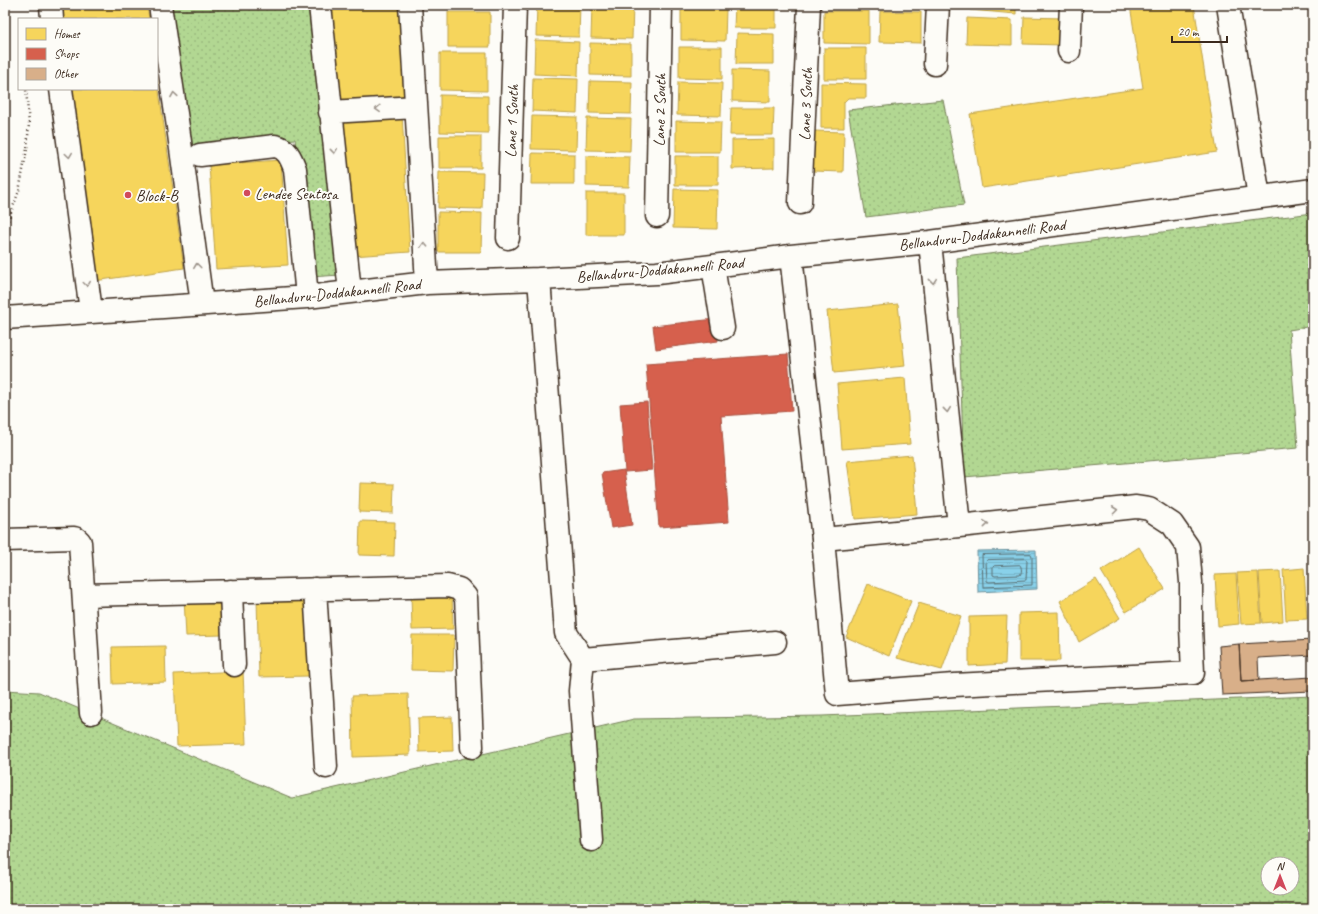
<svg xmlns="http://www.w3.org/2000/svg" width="1318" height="914" font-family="Caveat,sans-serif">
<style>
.grass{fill:url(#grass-dots);stroke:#768058;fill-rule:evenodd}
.water{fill:url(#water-rules);stroke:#6a8e98}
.homes{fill:#f6d55c;stroke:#bea249}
.shops{fill:#d6604d;stroke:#a8503f}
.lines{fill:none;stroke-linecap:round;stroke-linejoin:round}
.shore{stroke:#5a6d70;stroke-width:1}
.building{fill:#d8af89;stroke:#3b2a1e}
.minor-casing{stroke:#3b2a1e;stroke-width:25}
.path{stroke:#3b2a1e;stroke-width:2.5;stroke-dasharray:1 3;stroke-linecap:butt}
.minor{stroke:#fdfcf7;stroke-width:22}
.oneway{stroke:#9c938a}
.poi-dot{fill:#d1495b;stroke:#fdfcf7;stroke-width:1.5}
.labels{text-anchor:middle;stroke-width:4;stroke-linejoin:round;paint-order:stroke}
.street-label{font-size:16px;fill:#3b2a1e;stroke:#fdfcf7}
.poi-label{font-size:16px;fill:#3b2a1e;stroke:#fdfcf7;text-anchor:start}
</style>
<defs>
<pattern id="grass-dots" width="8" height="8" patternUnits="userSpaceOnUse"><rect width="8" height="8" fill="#b2d792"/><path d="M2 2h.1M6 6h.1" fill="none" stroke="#9ab97d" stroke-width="1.8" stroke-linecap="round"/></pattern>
<pattern id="water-rules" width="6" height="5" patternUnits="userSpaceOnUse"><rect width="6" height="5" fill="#89d1ea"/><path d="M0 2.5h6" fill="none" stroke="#77b4c8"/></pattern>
</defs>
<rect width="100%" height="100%" fill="#fdfcf7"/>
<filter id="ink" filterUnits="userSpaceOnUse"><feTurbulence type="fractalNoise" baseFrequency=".025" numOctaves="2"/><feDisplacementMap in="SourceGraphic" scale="8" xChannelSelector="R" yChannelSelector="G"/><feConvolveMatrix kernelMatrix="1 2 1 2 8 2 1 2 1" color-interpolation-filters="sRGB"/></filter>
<g filter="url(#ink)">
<path class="grass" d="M171,5H308L340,275L310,277L295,139L191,148Z
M943,100L964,205L866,217L848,110Z
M1313,213V326L1289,330L1298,448L964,477L957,258Z
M5,690L39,692L292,798L634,719L822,716L1313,696V909H5ZM1268,864H1292V888H1268Z"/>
<path class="water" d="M1036,550L1037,589L978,592L977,551Z"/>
<path class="homes" d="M69,5H147L149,19H57L56,7Z
M331,5H402L408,96L337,101Z
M449,5H490V7L449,6Z
M537,5H580L579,37L536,36Z
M592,5H633L632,39L591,38Z
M735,5H776V28H734Z
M825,5H869L868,7L825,6Z
M879,5H920V6Z
M970,5H1016V14L970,10Z
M1130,5H1194L1217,152L982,188L970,114L1143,88Z
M681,8L726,9L725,41L681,40Z
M824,11H869V44L824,43Z
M880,11L921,12V43L879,42Z
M448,12H490V47H448Z
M1024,17L1063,18V45L1023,44Z
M967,18L1012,20V45L966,44Z
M737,33L774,34V64H736Z
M535,40L579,42L578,76L534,74Z
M590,43L631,44V76L590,75Z
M679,47H722V79L679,78Z
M824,48H866V79H824Z
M440,53H487V91L440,90Z
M732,70L770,71V102L732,101Z
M157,77L184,268L94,281L67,89H157Z
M533,78L578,79L577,113L532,111Z
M590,81L632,82L631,114L589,113Z
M678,82L722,83L721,116L677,115Z
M821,83L866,84V98H848L844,102V128H821Z
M440,95L488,96V133L440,132Z
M731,108H774L773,135H730Z
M402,114L410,252L352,256L343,117Z
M532,116L577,117L576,150L531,149Z
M587,118L631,119L630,151L586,150Z
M676,121L721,122L720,152H676Z
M814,131L844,132L843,172L813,171Z
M439,136H481V168H439Z
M774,139V168L732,169V140Z
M532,153L574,154V184H531Z
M586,156L630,157L629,187L586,186Z
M675,156H718V185H675Z
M281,160L288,265L216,269L209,165Z
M439,172L483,173L482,209L438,208Z
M674,189L718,190L717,229L673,228Z
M586,193H624V235H586Z
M438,212L482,213L481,252H438Z
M898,304L905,366L834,373L827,311Z
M905,378L910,444L842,449L837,384Z
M912,455L917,514L855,519L847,461Z
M360,483L394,484L393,513L359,512Z
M360,521L395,522L394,556L359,555Z
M1139,547L1165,589L1126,612L1101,571Z
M1304,568L1307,619L1286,620L1283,570Z
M1280,571L1283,621L1262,623L1259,572Z
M1258,572L1261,623L1241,624L1237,573Z
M1236,574L1239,624L1218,626L1215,575Z
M1096,579L1120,618L1079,642L1060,601Z
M868,584L911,601L889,656L846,637Z
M452,594L453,629L412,630L411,595Z
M221,597L222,635L186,636L184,598Z
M307,598L309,676L259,677L257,599Z
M919,603L961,616L942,670L897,658Z
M1059,612L1060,661H1019V613Z
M1007,616L1005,664L969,666V617Z
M412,635H454L453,671L411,670Z
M165,646L166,682L113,684L112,647Z
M243,671L246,744L177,746L174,674Z
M408,694L410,755L353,757L352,696Z
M452,717L453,751L419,752L418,718Z"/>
<path class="shops" d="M715,319L718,341L656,349L653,326Z
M788,354L792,411L721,416L729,522L659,527L646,364Z
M647,402L652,470L625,472L620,404Z
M624,470L632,525L611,528L602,473Z"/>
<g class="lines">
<path class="shore" d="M1031,554L1032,556V585L983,587L982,555Z
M1026,559L1027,561L1026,580L989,582L987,581L986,562L987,560Z
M1020,565C1022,567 1022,573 1020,575L995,576L993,575V567L994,566Z"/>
</g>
<path class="building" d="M1313,640V655L1258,658L1259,680L1241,681L1239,644Z
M1239,644L1241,681L1313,677V691L1222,695L1219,646Z"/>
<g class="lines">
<defs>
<path id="minor" d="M51,5L52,19
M160,5L178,127L202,304
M320,5L350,292
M410,5L427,283
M1228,5L1259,197
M1069,51L1071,5
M935,64L938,5
M61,89L91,311
M330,112L416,107
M200,155L275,146C287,148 291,158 295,169L307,297
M800,203L809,5
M657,216L661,5
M508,238L515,5
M791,256L823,539L837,694L954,685L1193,673L1191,627V582L1188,547L1172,524L1149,509L1136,507L959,526L930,242
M713,266L723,328
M539,279L566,633L583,659L775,642
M5,318L307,297L427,283L539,279L657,273L791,256L930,242L1313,190
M823,539L959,526
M5,540L74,538L77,539L80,542L91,713
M315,589L326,767
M231,591L234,665
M84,595L448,586L459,589L466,597L472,747
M583,659L580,691L591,840"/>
</defs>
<use href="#minor" class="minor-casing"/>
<path class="path" d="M5,244L6,226L19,191L27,149L29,124L26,89"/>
<use href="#minor" class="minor"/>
</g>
<defs><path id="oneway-chevron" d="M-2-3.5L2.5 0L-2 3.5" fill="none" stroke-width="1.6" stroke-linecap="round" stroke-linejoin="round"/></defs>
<g class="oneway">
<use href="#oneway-chevron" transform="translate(174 95) rotate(-99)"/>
<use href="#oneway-chevron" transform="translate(378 109) rotate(177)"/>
<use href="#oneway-chevron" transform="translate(334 151) rotate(84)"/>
<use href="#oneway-chevron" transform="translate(69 155) rotate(82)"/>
<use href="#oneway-chevron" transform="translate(424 245) rotate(-93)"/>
<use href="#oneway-chevron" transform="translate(197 266) rotate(-97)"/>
<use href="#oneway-chevron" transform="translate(933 281) rotate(84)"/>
<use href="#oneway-chevron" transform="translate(87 284) rotate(82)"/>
<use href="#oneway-chevron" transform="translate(947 410) rotate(84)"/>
<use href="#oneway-chevron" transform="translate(1115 510) rotate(-7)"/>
<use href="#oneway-chevron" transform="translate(986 524) rotate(-5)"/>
</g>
</g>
<g class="poi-dot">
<circle cx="247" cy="193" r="4"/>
<circle cx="128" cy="195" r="4"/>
</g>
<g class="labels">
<g class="street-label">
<text transform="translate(805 104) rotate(-88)" y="6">Lane 3 South</text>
<text transform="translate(659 110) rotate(-89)" y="6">Lane 2 South</text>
<text transform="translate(511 121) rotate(-88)" y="6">Lane 1 South</text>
<text transform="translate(982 234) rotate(-7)" y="6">Bellanduru-Doddakannelli Road</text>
<text transform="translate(660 269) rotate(-5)" y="6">Bellanduru-Doddakannelli Road</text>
<text transform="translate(337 292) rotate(-6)" y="6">Bellanduru-Doddakannelli Road</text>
</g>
<g class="poi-label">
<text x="255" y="199">Lendee Sentosa</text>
<text x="136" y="201">Block-B</text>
</g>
</g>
<rect width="1318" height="914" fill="none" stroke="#fdfcf7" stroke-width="20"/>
<rect x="10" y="10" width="1298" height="894" fill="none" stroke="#3b2a1e" stroke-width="1.5" filter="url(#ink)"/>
<rect x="18" y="18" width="140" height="72" fill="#fdfcf7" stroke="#afa8a0"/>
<rect x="26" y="28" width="20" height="12" fill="#f6d55c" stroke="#afa8a0"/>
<text x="54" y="38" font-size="12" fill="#3b2a1e">Homes</text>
<rect x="26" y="48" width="20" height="12" fill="#d6604d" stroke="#afa8a0"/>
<text x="54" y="58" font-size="12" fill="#3b2a1e">Shops</text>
<rect x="26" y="68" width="20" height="12" fill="#d8af89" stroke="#afa8a0"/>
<text x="54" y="78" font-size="12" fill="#3b2a1e">Other</text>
<g transform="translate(1280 876)"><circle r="19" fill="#fdfcf7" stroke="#afa8a0"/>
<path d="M0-3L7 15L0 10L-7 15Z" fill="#d1495b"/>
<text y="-6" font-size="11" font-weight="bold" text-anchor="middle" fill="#3b2a1e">N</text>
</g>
<path d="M1172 36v6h55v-6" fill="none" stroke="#3b2a1e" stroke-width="2"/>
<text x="1178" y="36" font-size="12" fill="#3b2a1e" stroke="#fdfcf7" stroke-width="3" paint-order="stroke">20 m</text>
</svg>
